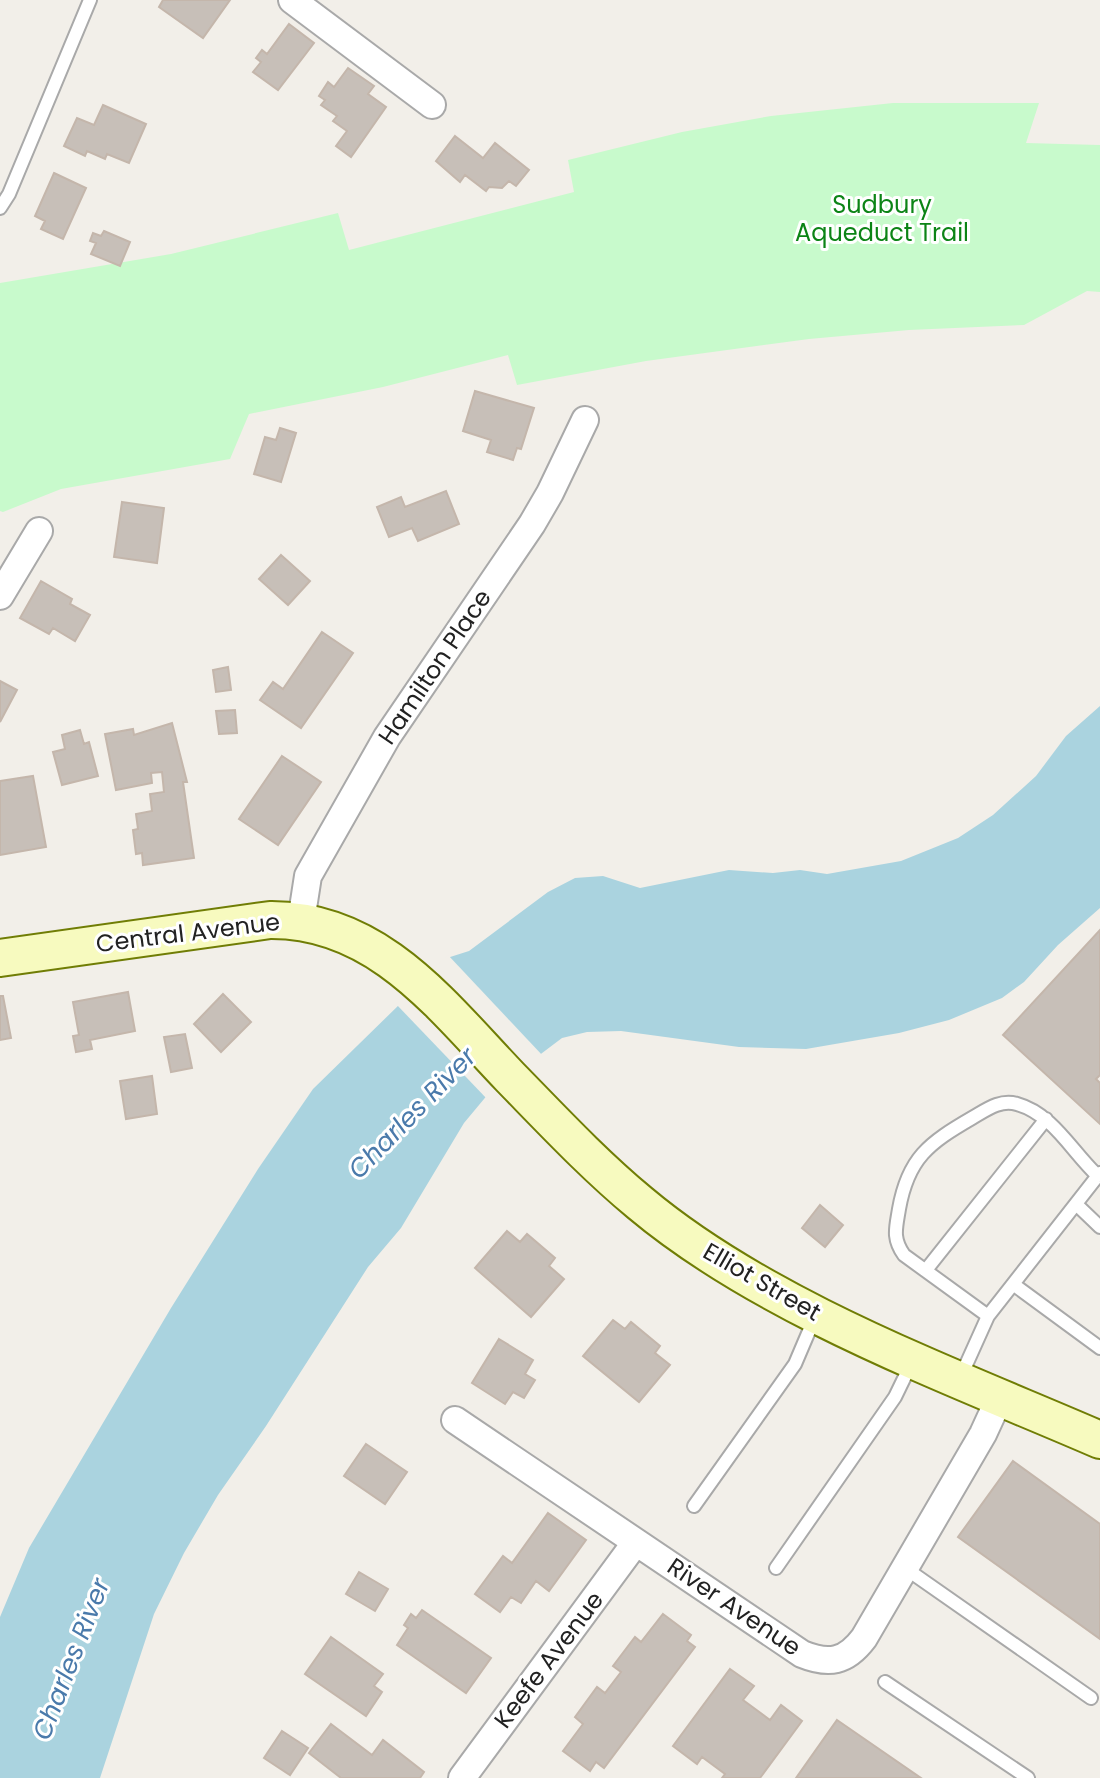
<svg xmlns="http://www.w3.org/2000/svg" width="1100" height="1778" font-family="Poppins,sans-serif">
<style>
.park{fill:#c8facc}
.water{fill:#aad3df}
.pier{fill:#f2efe9}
.building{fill:#c7bfb8;stroke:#c4b6ab;stroke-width:2}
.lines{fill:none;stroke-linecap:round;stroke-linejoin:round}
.lane-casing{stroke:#a9a9a9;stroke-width:16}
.street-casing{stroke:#a9a9a9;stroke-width:30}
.secondary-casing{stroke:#707d05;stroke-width:40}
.lane{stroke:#fff;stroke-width:12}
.street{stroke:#fff;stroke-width:26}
.secondary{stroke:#f7fabf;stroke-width:36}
.labels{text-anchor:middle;stroke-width:6;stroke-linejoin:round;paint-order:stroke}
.park-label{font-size:24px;fill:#0c8416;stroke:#fff}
.street-label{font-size:24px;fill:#222;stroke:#fff}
.water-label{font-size:26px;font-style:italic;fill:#4a7aab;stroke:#fff}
</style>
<rect width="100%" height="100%" fill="#f2efe9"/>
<path class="park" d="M893,103H1039L1026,143L1100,145V292L1087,291L1024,325L909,330L809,339L646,361L517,385L508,355L383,387L249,414L230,459L61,489L3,512L0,511V283L171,254L338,213L349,250L574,192L568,160L682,132L771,116Z"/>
<path class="water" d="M1100,706V908L1058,945L1024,982L1002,998L949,1020L899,1033L806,1049L739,1047L621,1031L587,1032L562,1038L489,1093L464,1123L401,1228L368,1267L266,1426L218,1495L184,1553L154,1614L100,1778H0V1617L29,1548L171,1308L258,1169L313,1089L447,958L469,951L548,892L575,878L603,876L640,888L729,870L773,873L800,870L827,874L901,861L958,838L993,815L1036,776L1066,736Z"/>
<path class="pier" d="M448,955L543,1056L488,1100L396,1004Z"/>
<path class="building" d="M163,0H230L203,38L159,7Z
M289,24L314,43L278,90L253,72L261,62L256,58L262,50L267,54Z
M348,68L374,86L368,94L386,107L351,157L336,146L347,131L333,121L337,116L321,105L325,100L319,96L328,82L334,87Z
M103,105L146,124L129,163L107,154L105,159L87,151L85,156L64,146L77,118L94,125Z
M455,136L483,158L495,143L529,170L516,186L509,181L502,188L489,187L486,191L465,175L460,182L436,161Z
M54,173L86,188L63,239L41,229L45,221L35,216Z
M104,231L130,242L120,266L91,254L96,243L90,241L93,233L101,236Z
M475,391L534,408L521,449L517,448L513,460L487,452L491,440L463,431Z
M280,428L296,433L281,482L254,474L265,437L276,440Z
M446,491L459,524L418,541L412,528L389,537L377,507L401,497L405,507Z
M122,502L164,508L157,563L114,557Z
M281,555L310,581L288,605L259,579Z
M41,581L72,599L70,604L90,615L75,641L53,628L49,634L20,618Z
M322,632L353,653L301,728L260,700L273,682L283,689Z
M228,667L231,690L216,692L213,670Z
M0,681L17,690L0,722Z
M235,710L237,733L219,734L216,711Z
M172,723L187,782H183L194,858L143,865L142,853L136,854L133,830L138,829L136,814L152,811L150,794L164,792L162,772L151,773L152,783L116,790L105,734L133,729L134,735Z
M80,730L84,744L89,742L98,776L62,785L53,752L65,749L62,735Z
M282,756L321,782L278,845L239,819Z
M33,776L46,847L0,855V781Z
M1100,930V1075L1096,1079L1100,1083V1124L1003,1035Z
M128,992L135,1031L90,1040L92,1049L76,1052L73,1036L79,1035L73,1002Z
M223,994L251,1022L221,1052L194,1024Z
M0,996H3L11,1038L0,1040Z
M185,1034L192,1068L171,1072L164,1037Z
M152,1076L157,1114L126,1119L120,1081Z
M820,1205L843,1225L825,1247L802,1228Z
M507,1231L520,1242L527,1234L555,1258L549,1266L564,1279L531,1317L475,1268Z
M613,1320L625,1329L631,1322L660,1346L655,1353L670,1365L639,1402L583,1356Z
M499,1339L533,1360L525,1374L535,1380L524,1398L513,1392L505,1404L472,1383Z
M366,1444L407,1472L385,1504L344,1476Z
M1013,1461L1100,1524V1639L958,1537Z
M548,1513L586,1540L549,1591L536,1581L521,1603L511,1597L500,1612L475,1594L503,1556L512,1563Z
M359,1572L388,1589L375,1611L346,1594Z
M422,1610L491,1658L466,1693L397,1645L408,1628L404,1625L411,1614L416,1618Z
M663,1614L691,1635L687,1641L695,1647L604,1768L596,1762L590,1771L563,1751L583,1724L575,1717L597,1687L605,1693L621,1672L613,1666L635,1637L641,1642Z
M331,1637L383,1674L374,1686L382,1692L366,1716L305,1674Z
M730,1669L754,1686L743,1700L770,1720L781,1705L802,1721L760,1778H722L725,1774L702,1757L697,1764L673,1746Z
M837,1720L921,1778H796Z
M331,1724L372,1755L383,1740L424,1772L420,1778H341L309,1753Z
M282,1731L308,1748L290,1775L264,1758Z"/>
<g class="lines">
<defs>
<path id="lane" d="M0,208L9,194L90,0
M1076,1204L1100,1227
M926,1270L1046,1119
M1013,1284L1100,1348
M988,1316L904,1255C892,1238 896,1228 899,1209C908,1158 929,1143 972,1118C986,1110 1000,1099 1017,1104C1053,1114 1072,1152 1098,1176
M961,1376L988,1316L1100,1173
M694,1506L795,1364L815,1317
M776,1568L895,1397L912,1362
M905,1568L1091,1698
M885,1682L1028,1778"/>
<path id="street" d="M292,0L432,105
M0,596L39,531
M301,921L308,876L387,737L532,524L550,493L585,420
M455,1420L802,1654C829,1665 846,1662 864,1638L983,1434L1000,1397
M462,1778L636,1542"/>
<path id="secondary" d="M0,958L270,920C378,919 442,1006 510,1077C552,1120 593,1164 640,1203C765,1308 950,1375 1100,1440"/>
</defs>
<use href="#lane" class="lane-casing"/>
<use href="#street" class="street-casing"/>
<use href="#secondary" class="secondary-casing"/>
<use href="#lane" class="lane"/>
<use href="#street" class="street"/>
<use href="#secondary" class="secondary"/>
</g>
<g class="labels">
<g class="park-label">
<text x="882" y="213">Sudbury<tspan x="882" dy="28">Aqueduct Trail</tspan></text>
</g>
<g class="street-label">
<text transform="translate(435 667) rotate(-56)" y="8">Hamilton Place</text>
<text transform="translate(188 933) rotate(-7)" y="8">Central Avenue</text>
<text transform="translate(762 1282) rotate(30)" y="8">Elliot Street</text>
<text transform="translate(734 1607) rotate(34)" y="8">River Avenue</text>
<text transform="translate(549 1660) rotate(-53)" y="8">Keefe Avenue</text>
</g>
<g class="water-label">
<text transform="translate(412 1113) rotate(-46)" y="9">Charles River</text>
<text transform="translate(71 1659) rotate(-69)" y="9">Charles River</text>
</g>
</g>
</svg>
